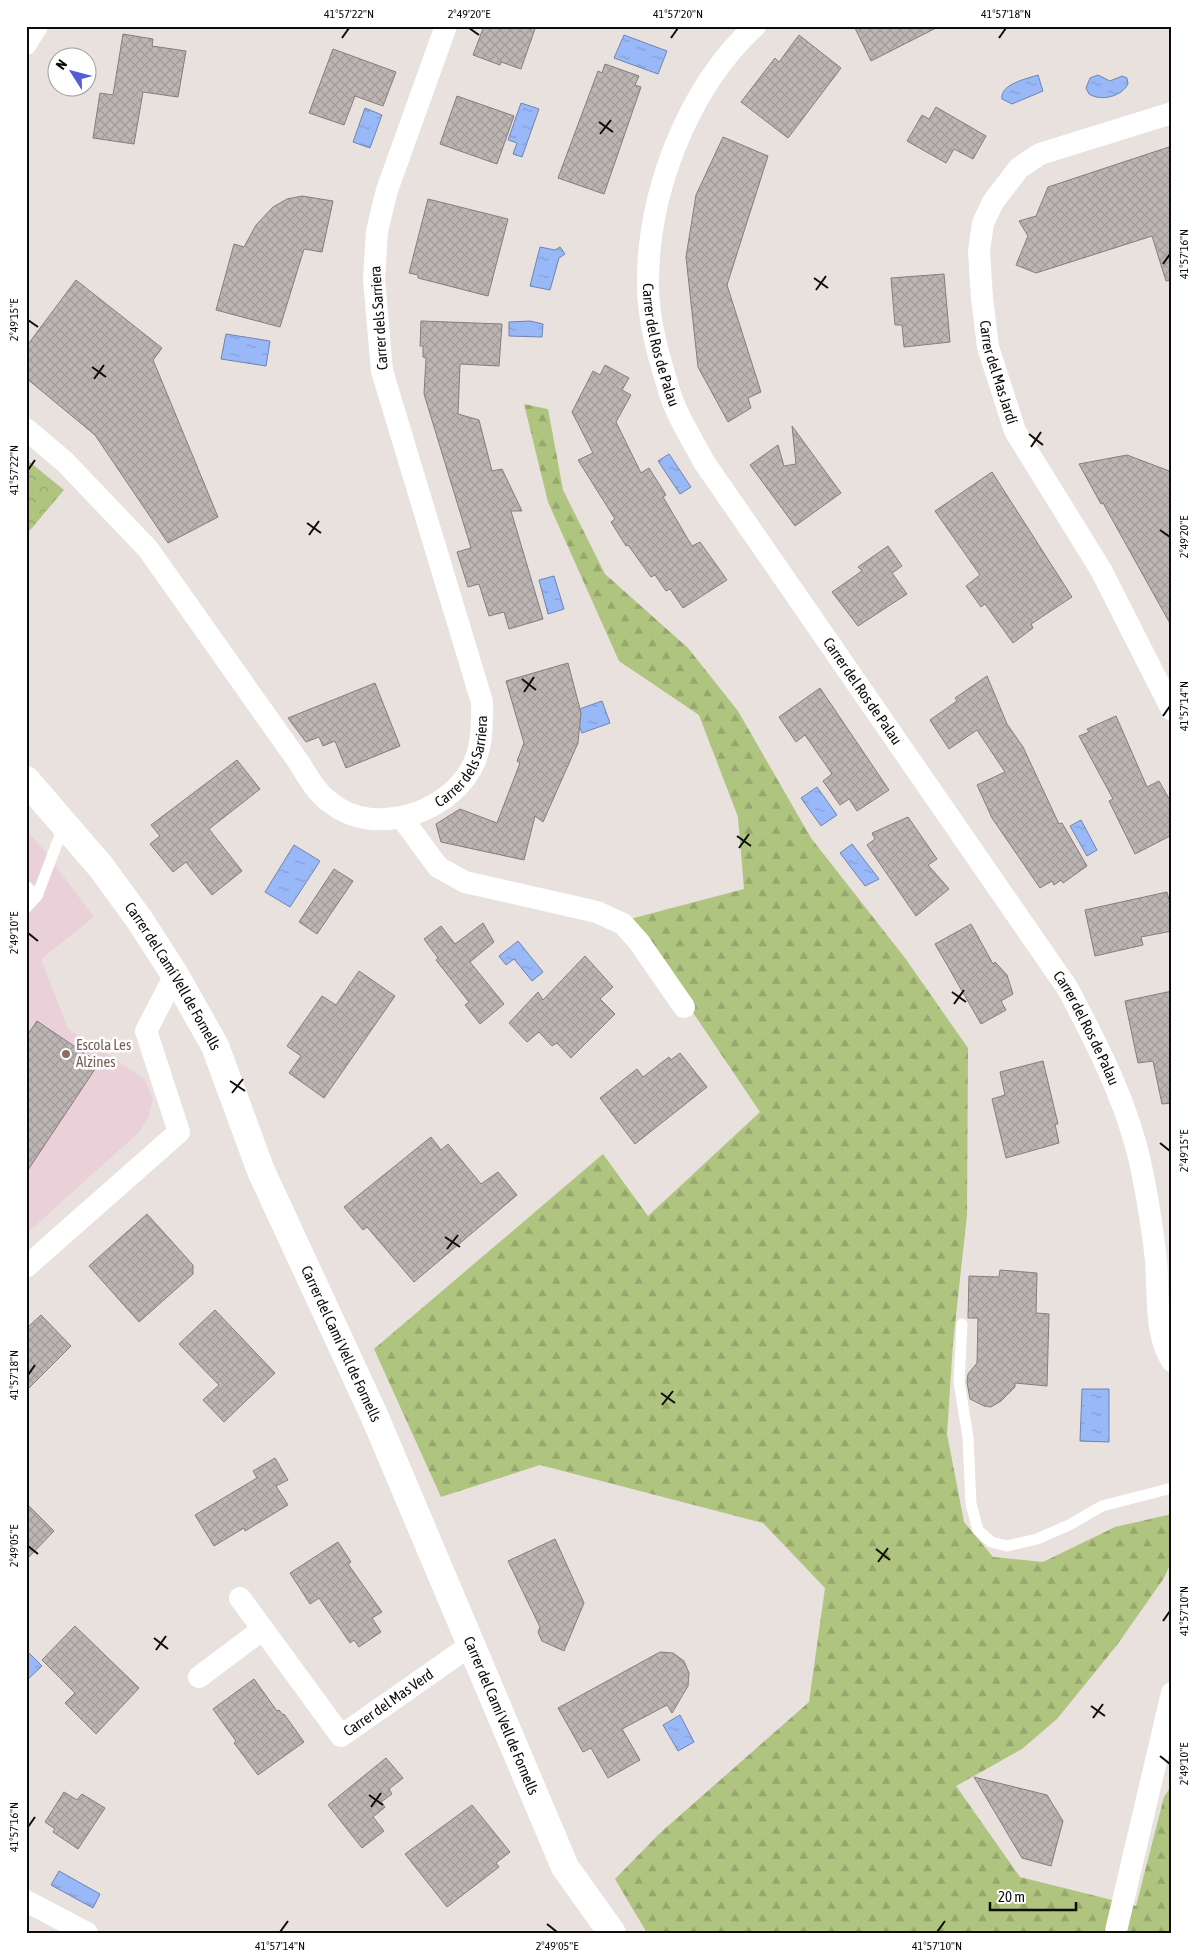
<svg xmlns="http://www.w3.org/2000/svg" width="1198" height="1959" font-family="'Asap Condensed',sans-serif">
<style>
.education{fill:#ead1d9}
.forest{fill:url(#forest-firs)}
.park{fill:url(#park-crowns)}
.water{fill:url(#water-ripples);stroke:#6f84b1}
.building{fill:url(#building-cross-hatch);stroke:#847e7c}
.lines{fill:none;stroke-linecap:round;stroke-linejoin:round}
.lane{stroke:#fff;stroke-width:11}
.street{stroke:#fff;stroke-width:22}
.secondary{stroke:#fff;stroke-width:28}
.ticks{fill:none;stroke:#0e0c0b;stroke-width:2}
.education-dot{fill:#8d6e63;stroke:#fff;stroke-width:2}
.labels{text-anchor:middle;stroke-width:5;stroke-linejoin:round;paint-order:stroke}
.street-label{font-size:15px;fill:#0e0c0b;stroke:#fff}
.education-label{font-size:15px;fill:#785e54;stroke:#fff;text-anchor:start}
.neatline{fill:none;stroke:#0e0c0b;stroke-width:2}
.ticks-label{font-size:12px;text-anchor:middle;fill:#0e0c0b}
</style>
<defs>
<pattern id="forest-firs" width="22" height="20" patternUnits="userSpaceOnUse" patternTransform="scale(1.25)"><rect width="22" height="20" fill="#afc47e"/><path d="M5 1l3.5 6h-7zM16 11l3.5 6h-7z" fill="#95a76c"/></pattern>
<pattern id="park-crowns" width="20" height="18" patternUnits="userSpaceOnUse" patternTransform="scale(1.25)"><rect width="20" height="18" fill="#afc47e"/><path d="M2 6a3 3 0 1 1 6 0M12 15a3 3 0 1 1 6 0" fill="none" stroke="#95a76c"/></pattern>
<pattern id="water-ripples" width="26" height="14" patternUnits="userSpaceOnUse" patternTransform="scale(1.25)"><rect width="26" height="14" fill="#99b8f8"/><path d="M2 4q2-2 4 0t4 0M15 11q2-2 4 0t4 0" fill="none" stroke="#839dd3"/></pattern>
<pattern id="building-cross-hatch" width="8" height="8" patternUnits="userSpaceOnUse" patternTransform="scale(1.25)"><rect width="8" height="8" fill="#bcb5b3"/><path d="M0 0l8 8M0 8l8-8" fill="none" stroke="#a09a99"/></pattern>
</defs>
<rect width="100%" height="100%" fill="#e8e1de"/>
<path class="education" d="M26,831L39,844L94,917L41,959L68,1029L145,1079L153,1100L148,1119L139,1132L26,1234Z"/>
<path class="forest" d="M524,404L548,409L563,490L605,574L688,648L738,711L811,838L905,958L968,1048L967,1215L953,1343L947,1434L964,1522L993,1557L1043,1562L1115,1527L1172,1514V1560L1164,1578L1117,1645L1057,1719L1022,1749L956,1786L1020,1877L1136,1906L1164,1797L1172,1785V1933H647L615,1879L660,1833L809,1702L825,1588L763,1523L540,1465L441,1497L374,1349L603,1154L648,1216L760,1112L630,919L744,889L738,817L699,715L619,661L548,502Z"/>
<path class="park" d="M26,459L64,490L26,535Z"/>
<path class="water" d="M624,35L667,51L658,74L614,58Z
M1038,75L1043,91L1012,104L1002,99C1000,84 1026,79 1038,75Z
M1098,75L1110,81L1122,76L1127,78L1128,84C1122,96 1102,102 1089,94L1086,88L1090,78Z
M521,103L539,109L522,157L513,154L517,143L508,140Z
M365,108L382,115L370,148L353,142Z
M540,247L555,250L560,247L565,254L559,258L550,290L530,286Z
M530,321L543,324L542,337L509,336V322Z
M226,334L270,341L266,366L221,359Z
M669,454L691,487L680,494L658,461Z
M554,576L564,609L548,614L539,580Z
M602,701L610,723L582,733L574,711Z
M817,787L837,815L821,826L801,798Z
M1081,820L1097,850L1087,856L1070,826Z
M852,844L879,879L865,886L840,853Z
M294,845L320,861L290,907L265,892Z
M518,941L543,972L532,981L514,959L506,965L499,956Z
M1082,1389H1109V1442L1080,1441Z
M29,1653L42,1666L26,1681V1656Z
M680,1715L694,1742L678,1751L663,1725Z
M59,1871L100,1894L93,1908L51,1885Z"/>
<path class="building" d="M484,26H536L521,69L501,62L500,65L473,55Z
M854,26H940L871,61Z
M123,34L153,39L152,46L186,51L178,97L143,92L134,144L93,138L100,93L113,95Z
M799,35L841,68L788,138L741,102L775,58L779,62Z
M333,49L396,72L383,106L355,96L344,125L309,113Z
M605,64L639,76L635,85L641,87L604,194L558,178L598,71L602,73Z
M457,96L514,116L497,164L440,144Z
M936,107L986,136L973,159L954,149L946,163L907,141L922,115L929,119Z
M723,137L768,156L727,285L761,392L748,398L751,408L728,422L698,367L686,257L696,195Z
M1172,146V280L1166,281L1152,236L1036,273L1016,265L1028,236L1019,221L1036,216L1048,187Z
M302,196L333,201L322,252L304,249L280,327L216,310L234,244L244,247L256,225L273,207L287,199Z
M428,199L508,219L488,296L418,278V275L409,273Z
M944,274L950,342L904,347L902,325H895L891,278Z
M76,280L162,348L153,360L218,517L168,543L95,435L26,378V347Z
M421,321L502,324L499,366L460,364L458,414L479,420L492,471L502,469L522,511H511L543,619L509,629L504,612L489,616L479,584L468,587L457,552L471,548L424,394L426,358L423,357V346H420Z
M605,365L629,378L622,390L631,395L616,422L641,473L649,468L666,495L663,497L692,546L700,542L727,580L683,608L670,589L666,591L655,575L651,577L628,545L626,546L611,522L615,519L578,460L593,453L572,412L593,371L600,375Z
M792,426L841,493L795,526L750,465L778,445L784,466L796,464Z
M1127,455L1172,472V627L1103,503L1101,504L1079,464Z
M992,472L1072,597L1031,624L1033,628L1013,643L985,604L981,607L966,586L980,575L935,511Z
M888,546L902,566L892,573L907,594L858,626L832,592L862,571L858,567Z
M568,663L581,713L578,743L543,822L535,816L524,860L441,842L436,824L460,809L497,823L520,763L517,761L524,743L506,681Z
M987,676L1007,724L1023,747L1059,824L1062,823L1087,866L1063,883L1061,880L1054,885L1052,881L1040,888L992,818L977,785L1005,772L977,730L949,749L930,720L957,701L955,698Z
M375,683L400,746L346,768L335,741L323,746L319,737L306,742L288,718Z
M820,688L889,790L857,811L849,799L840,805L823,781L832,774L805,735L796,742L779,717Z
M1116,716L1147,787L1159,781L1172,804V835L1135,854L1109,801L1113,799L1079,736L1089,732L1087,729Z
M237,760L260,789L209,829L242,871L212,895L186,862L173,872L150,844L160,836L151,825Z
M908,817L937,859L928,865L949,889L916,916L867,845L875,839L872,833Z
M334,869L353,881L317,934L299,922Z
M1167,892L1172,911V931L1141,937L1143,945L1095,956L1085,910Z
M483,923L494,942L470,962L504,1004L480,1024L465,1005L469,1002L436,960L438,958L424,939L441,926L455,944Z
M971,924L993,964L995,962L1007,975L1013,994L1001,1001L1006,1010L981,1024L935,944Z
M585,956L613,987L600,999L615,1014L571,1058L557,1043L552,1046L539,1032L527,1042L509,1023L538,992L543,1000Z
M359,971L395,996L324,1098L289,1073L301,1056L287,1046L322,996L336,1005Z
M1172,991V1103L1162,1104L1153,1061L1138,1063L1125,1001Z
M37,1021L99,1063L26,1173V1037Z
M680,1053L707,1087L635,1144L600,1098L637,1069L643,1077L669,1057L671,1060Z
M1043,1061L1058,1124H1055L1059,1143L1006,1158L992,1099L1005,1095L1000,1072Z
M431,1137L441,1150L448,1144L481,1184L498,1172L517,1195L414,1282L367,1227L363,1230L344,1207Z
M147,1214L193,1265V1274L139,1322L89,1266Z
M1000,1270L1037,1273L1036,1313L1049,1314L1047,1386L1015,1383V1387L1001,1401L991,1407L984,1406L970,1399L967,1382L968,1374L977,1363L978,1318H968L969,1276L999,1277Z
M215,1310L275,1373L224,1422L203,1400L219,1385L179,1344Z
M41,1315L71,1346L26,1391V1329Z
M275,1458L288,1480L276,1486L288,1505L245,1531L244,1528L214,1546L195,1515L257,1478L253,1471Z
M26,1503L54,1531L26,1560Z
M555,1539L584,1603L564,1651L542,1641L538,1632L540,1627L508,1561Z
M338,1542L351,1562L348,1564L382,1612L372,1618L381,1632L359,1647L354,1640L350,1643L319,1598L310,1604L290,1573Z
M75,1626L139,1688L96,1734L65,1703L75,1693L42,1660Z
M660,1652L673,1653L684,1661L689,1673L688,1686L672,1713L667,1705L622,1729L640,1760L608,1778L591,1748L583,1752L558,1708Z
M254,1679L277,1711L279,1710L283,1715L284,1714L304,1742L258,1775L234,1743L236,1741L213,1709Z
M386,1758L403,1778L389,1789L392,1794L381,1802L385,1807L373,1817L384,1831L362,1848L328,1805Z
M974,1777L1047,1795L1063,1821L1051,1866L1022,1858Z
M64,1792L77,1800L82,1794L105,1808L78,1849L53,1832L55,1829L45,1822Z
M472,1805L510,1852L496,1863L499,1867L447,1907L405,1854Z"/>
<g class="lines">
<path class="lane" d="M26,886L37,896
M26,908L37,896L64,825
M962,1324L959,1382L968,1437L971,1504L978,1530L991,1542L1007,1546L1037,1539L1069,1525L1102,1506L1172,1488"/>
<g class="street">
<path id="s1" d="M755,26C687,89 647,194 648,286C648,320 659,358 669,390C676,415 692,439 704,462L1068,989C1098,1046 1129,1106 1142,1171C1148,1201 1153,1231 1156,1261C1159,1294 1154,1333 1172,1361"/>
<path d="M26,44L37,26"/>
<path id="s2" d="M1172,113L1040,154L1019,168L993,202L983,223L979,251L982,298L988,347L1015,431L1101,570L1172,710"/>
<path id="s3" d="M26,429L65,462L148,549L300,764C309,779 317,793 331,803C373,837 446,814 471,769C483,748 482,725 482,702L382,371L374,279L377,231L387,190L446,26"/>
<path d="M402,818L438,867L465,882L597,912L623,924L639,942L684,1007"/>
<path d="M26,1267L179,1132L146,1031L175,975"/>
<path id="s4" d="M240,1598L341,1736L471,1645"/>
<path d="M199,1677L263,1629"/>
<path d="M26,1901L87,1933"/>
<path d="M1116,1931L1172,1693"/>
</g>
<path class="secondary" id="s5" d="M26,780L101,867L139,919L175,975L215,1046L261,1171L374,1415L565,1867L612,1933"/>
</g>
<path class="ticks" d="M469,28L479,35M342,38L349,28M671,38L678,28M999,38L1006,28M599,122L613,132M600,134L611,120M1163,264L1170,254M814,278L828,288M816,290L826,276M28,320L38,327M92,367L106,377M94,379L104,365M1029,434L1043,445M1031,447L1041,432M28,470L35,460M307,523L321,533M1160,530L1170,537M309,535L319,521M522,679L536,690M524,692L534,677M1163,716L1170,706M737,836L751,846M739,848L749,834M28,933L38,941M952,992L966,1002M954,1004L964,990M230,1081L245,1091M232,1093L243,1079M1160,1143L1170,1151M445,1237L460,1247M447,1249L458,1235M28,1375L35,1365M661,1393L675,1403M662,1405L673,1391M28,1546L38,1554M876,1549L890,1560M878,1562L888,1548M1163,1621L1170,1611M154,1638L168,1649M156,1650L166,1636M1091,1706L1105,1716M1093,1718L1103,1704M1160,1756L1170,1764M369,1795L383,1805M371,1807L381,1793M28,1827L35,1817M547,1924L557,1932M280,1932L288,1921M937,1932L945,1921"/>
<circle class="education-dot" cx="66" cy="1054" r="5"/>
<g class="labels">
<g class="street-label">
<text transform="translate(379 318) rotate(-94)" y="5">Carrer dels Sarriera</text>
<text dy="5" stroke="none"><textPath href="#s1" startOffset="349">Carrer del Ros de Palau</textPath></text>
<text dy="5" stroke="none"><textPath href="#s2" startOffset="381">Carrer del Mas Jardí</textPath></text>
<text dy="5" stroke="none"><textPath href="#s1" startOffset="754">Carrer del Ros de Palau</textPath></text>
<text dy="5" stroke="none"><textPath href="#s3" startOffset="649">Carrer dels Sarriera</textPath></text>
<text dy="5" stroke="none"><textPath href="#s5" startOffset="246">Carrer del Camí Vell de Fornells</textPath></text>
<text dy="5" stroke="none"><textPath href="#s1" startOffset="1159">Carrer del Ros de Palau</textPath></text>
<text dy="5" stroke="none"><textPath href="#s5" startOffset="651">Carrer del Camí Vell de Fornells</textPath></text>
<text dy="5" stroke="none"><textPath href="#s4" startOffset="229">Carrer del Mas Verd</textPath></text>
<text dy="5" stroke="none"><textPath href="#s5" startOffset="1056">Carrer del Camí Vell de Fornells</textPath></text>
</g>
<g class="education-label">
<text x="76" y="1050">Escola Les<tspan x="76" dy="17">Alzines</tspan></text>
</g>
</g>
<rect width="1198" height="1959" fill="none" stroke="#ffffff" stroke-width="55"/>
<g transform="translate(72 72) rotate(306)"><circle r="24" fill="#ffffff" stroke="#9f9e9d"/>
<path d="M0-4L9 19L0 12L-9 19Z" fill="#525ed4"/>
<text y="-8" font-size="14" font-weight="bold" text-anchor="middle" fill="#0e0c0b">N</text>
</g>
<path d="M990 1902v8h86v-8" fill="none" stroke="#0e0c0b" stroke-width="2.5"/>
<text x="998" y="1902" font-size="15" fill="#0e0c0b" stroke="#ffffff" stroke-width="4" paint-order="stroke">20 m</text>
<rect x="28" y="28" width="1142" height="1904" class="neatline"/>
<g class="ticks-label">
<text x="349" y="18">41°57'22"N</text>
<text x="469" y="18">2°49'20"E</text>
<text x="678" y="18">41°57'20"N</text>
<text x="1006" y="18">41°57'18"N</text>
<text transform="translate(1184 254) rotate(-90)" y="4">41°57'16"N</text>
<text transform="translate(14 320) rotate(-90)" y="4">2°49'15"E</text>
<text transform="translate(14 470) rotate(-90)" y="4">41°57'22"N</text>
<text transform="translate(1184 537) rotate(-90)" y="4">2°49'20"E</text>
<text transform="translate(1184 706) rotate(-90)" y="4">41°57'14"N</text>
<text transform="translate(14 933) rotate(-90)" y="4">2°49'10"E</text>
<text transform="translate(1184 1151) rotate(-90)" y="4">2°49'15"E</text>
<text transform="translate(14 1375) rotate(-90)" y="4">41°57'18"N</text>
<text transform="translate(14 1546) rotate(-90)" y="4">2°49'05"E</text>
<text transform="translate(1184 1611) rotate(-90)" y="4">41°57'10"N</text>
<text transform="translate(1184 1764) rotate(-90)" y="4">2°49'10"E</text>
<text transform="translate(14 1827) rotate(-90)" y="4">41°57'16"N</text>
<text x="280" y="1950">41°57'14"N</text>
<text x="557" y="1950">2°49'05"E</text>
<text x="937" y="1950">41°57'10"N</text>
</g>
</svg>
